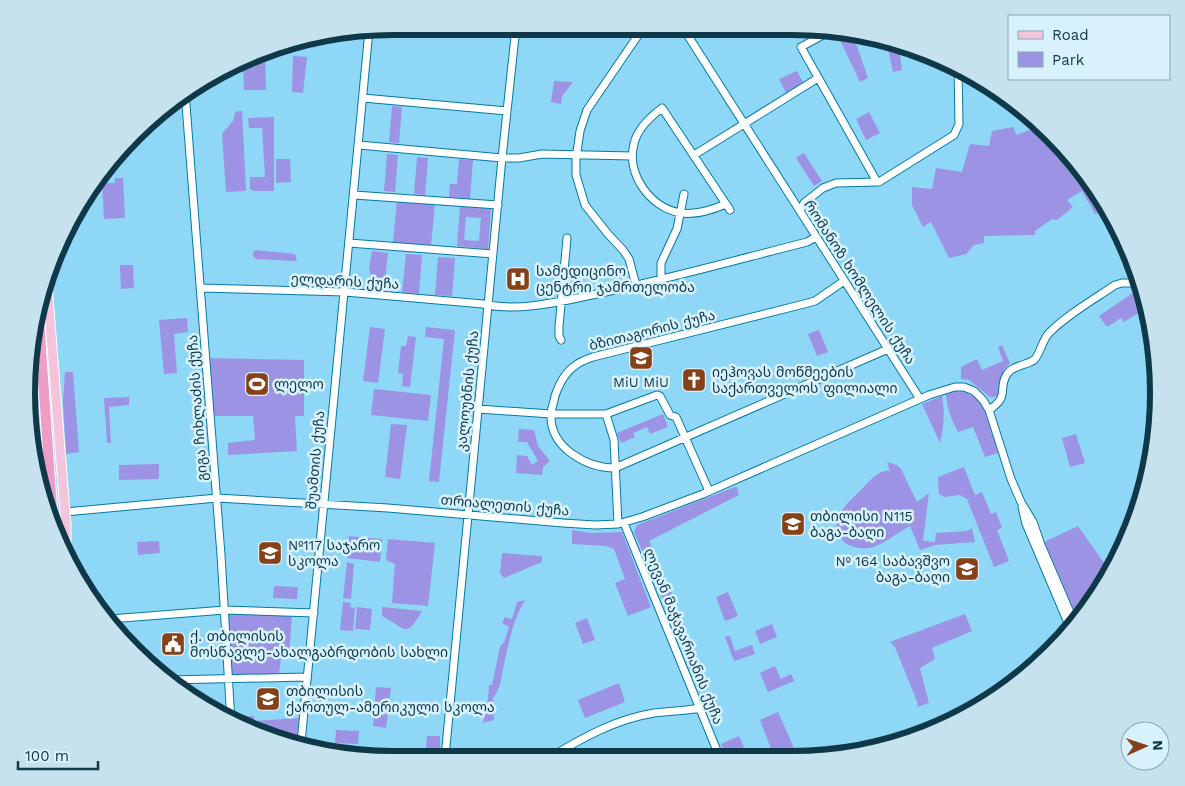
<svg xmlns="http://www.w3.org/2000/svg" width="1185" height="786" font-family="'Work Sans','Noto Sans Georgian',sans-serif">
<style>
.green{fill:#9c93e5;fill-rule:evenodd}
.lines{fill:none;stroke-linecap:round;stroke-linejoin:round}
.minor-casing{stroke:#037ba0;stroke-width:9}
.major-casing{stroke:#fff;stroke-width:11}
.highway-casing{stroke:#fff;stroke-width:12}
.minor{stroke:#fff;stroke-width:7}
.major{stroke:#f4c4dd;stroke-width:9}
.highway{stroke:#ed9dc6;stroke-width:10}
.labels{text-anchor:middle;stroke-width:5;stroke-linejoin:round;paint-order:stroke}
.poi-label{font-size:14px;fill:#0f3848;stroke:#d7f1fd;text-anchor:start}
.street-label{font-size:14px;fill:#0f3848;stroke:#d7f1fd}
.rim{fill:none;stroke:#0f3848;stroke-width:6}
</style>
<rect width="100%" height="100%" fill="#8fd7f7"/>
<path class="green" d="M853,35L868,78L860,82L840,40Z
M887,44L899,47L902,70L893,72Z
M265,51L266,90H244L243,61Z
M293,56L307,57L303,93L292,92Z
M797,71L803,82L786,93L779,79Z
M554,81L573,82L562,96L561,104L551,102Z
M392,106L402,107L399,143L389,142Z
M238,111H242L246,189L245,191L226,192L222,134L233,121L235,113Z
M869,112L880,133L866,140L856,119Z
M274,117V191H254L250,189V177H265L262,128H249L248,118Z
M1041,125L1083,170L1109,211L1102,215L1100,212L1095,214L1082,191L1067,200L1073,207L1057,220L1052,219L1035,231V235L984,236V243L974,245L966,254L949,258L931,222L923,227L912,205V187L932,189L936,168L962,172L970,144L989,146L992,131L1013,127L1017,135Z
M804,153L822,181L814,186L796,158Z
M387,154L398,155L395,192L384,191Z
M417,157L428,158L425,195L414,194Z
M276,159H290L291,182L276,183Z
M459,159L473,160L470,199L449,197L450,184H457Z
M115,178H123L125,218L104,219L102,183H115Z
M397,200L435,203L431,246L393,243Z
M460,206L491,209L488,249L457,246ZM466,217L481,218L479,241L464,240Z
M255,250L295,254L297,260L295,261L256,259L253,256V253Z
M372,251L388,253L384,289L374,288L369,268Z
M406,254L422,255L419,294L402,292Z
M438,257L455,258L452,296L435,295Z
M120,265H133L134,288L121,289Z
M1134,292L1137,296L1144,292L1148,307L1124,322L1121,318L1107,327L1099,316Z
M187,318L188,332L174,334L177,373L164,374L159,320Z
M370,327L385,329L378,383L363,381Z
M426,327L455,330L439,482L429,481L444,339L425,337Z
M819,330L828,352L817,356L808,334Z
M408,336L416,337L410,387L402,386L403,374L398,373L401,346H406Z
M1002,345L1010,363L1004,370L999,395L995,397H990L969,380L961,379V367L977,359L982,370L1003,361L998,347Z
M209,358L304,360V416H295L297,451L228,455V443L255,440L253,416H214Z
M65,372H73L79,452L66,454L63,402Z
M374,389L431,395L428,421L371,415Z
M954,391C987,390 991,429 998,453L985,457L973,427L958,432C951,419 947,409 946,394Z
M942,396C945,412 944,427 940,443L922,404Z
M129,397V405L109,407L111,443H107L104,398Z
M663,414L668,427L650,434L647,427L633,433L635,437L621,443L617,433Z
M391,424L407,425L400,479L385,477Z
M519,429L534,430L538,446L550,461L543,467L542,475L516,473L517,455L527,456L532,465L538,461L527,442H518Z
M1076,434L1085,463L1070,467L1062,438Z
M887,462L897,465L901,469L917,502L929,493L923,541L935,542L936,533L967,531L972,528L975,542L935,545L920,550L910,526C898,532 886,543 873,547C865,550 854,548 847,544C822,527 845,505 860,491C868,483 878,469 890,471Z
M159,464V479L119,480V465Z
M964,467L975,495L982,492L991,514L996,512L1002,528L997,530L1009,561L994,567L967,499L960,495L944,497L939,494L938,477Z
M735,487H737L739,495L649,541L673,596L664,601L634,532L637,525Z
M1078,526L1111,573L1100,590L1098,587L1088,594L1092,601L1078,620L1044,542Z
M572,530L590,533L622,532L651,607L628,616L615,583L625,579L614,549L606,546L572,544Z
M349,536L382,539L380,562L347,558Z
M388,539L435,543L428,606L392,603L395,564L386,560Z
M159,541L160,553L138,555L137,542Z
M502,553L542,556V562L504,578L500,573Z
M347,562L354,564L351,599L343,598Z
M274,586L298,587L297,599L273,598Z
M728,592L738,616L725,621L716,597Z
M526,600C514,613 507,651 503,669C501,680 500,689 493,698L494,720L483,723L488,700L489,685H492L500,647L504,642L509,627L502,623L505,617L512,619L517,602Z
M343,602L351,603L350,607L355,608L353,631L340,630Z
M357,607L372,609L370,630L355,629Z
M382,607L422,611C406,639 406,629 382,616Z
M229,613L292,615L289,656L281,657L279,674H231L227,615Z
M965,614L972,631L932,648L935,659L920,668L929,703L917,707L918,704L895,647L890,642Z
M587,618L595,640L583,644L575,623Z
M772,624L777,637L760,644L755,631Z
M730,636L735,651L752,645L755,654L734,661L725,637Z
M775,666L781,679L791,674L794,681L768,692L760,673Z
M619,683L625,702L585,718L578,700Z
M376,687L391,688L386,728L373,726Z
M778,712L799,759H775L760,720Z
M254,716V721L299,718L296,742L237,724L236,717Z
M336,730L359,731L358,744L335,743Z
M427,736H440V757H425Z
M739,736L746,752L731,759H727L721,744Z"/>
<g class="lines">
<defs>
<path id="minor" d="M683,28L920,399
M834,29L801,47L877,182
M185,92L221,555L231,722
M363,98L507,111
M359,145L502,158H519L542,154L632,156
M694,155L818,78
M354,195L498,205
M726,204C712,210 696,215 681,213C650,208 626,174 634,144C637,129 650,117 662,108L730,210
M800,211L804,203L823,188L836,183L879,182L954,135L959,124L958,67
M349,243L493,254
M661,279V263L677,229L684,194
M844,281L815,301L804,304L593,357C588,359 581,361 576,365C565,372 559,384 555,396C554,402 551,409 551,415C550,448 587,468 615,468L888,349
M636,285L629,259L623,250L608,234L585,205L576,175V159L580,131L587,110L641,31L644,28
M200,288L345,292L483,304C518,312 558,302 592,295C665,280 736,260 807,242L816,237
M561,340L559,336V327L567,238
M478,409L551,414H606L657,395L660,396L670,415L676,417L709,491
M989,410C1011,395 997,390 1007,374C1013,365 1025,366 1034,360C1040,355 1042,340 1049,333C1068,314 1093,300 1115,285L1122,283H1140
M606,414L614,440L618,524
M1022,507L1026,524L1071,630
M65,512L217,498L388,508L563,523L595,525L618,524L642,517L703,494L929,395L955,387H964L974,391L983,400L989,410L1011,479L1021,502L1033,522L1041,545L1075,624
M624,523L720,758
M110,619L225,610L314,613
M169,680L307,677
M301,743L369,30
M445,757L502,158L516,27
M549,758C582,738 616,719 654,713C669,711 685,711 700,708"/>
<path id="major" d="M47,284L66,525V555"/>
<path id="highway" d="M39,320L53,523
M28,363L34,440"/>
</defs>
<use href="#minor" class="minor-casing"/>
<use href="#major" class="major-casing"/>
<use href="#highway" class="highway-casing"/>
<use href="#minor" class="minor"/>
<use href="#major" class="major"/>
<use href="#highway" class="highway"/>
</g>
<defs>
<symbol id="hospital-square" viewBox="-11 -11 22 22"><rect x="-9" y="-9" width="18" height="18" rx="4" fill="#864118" stroke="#d7f1fd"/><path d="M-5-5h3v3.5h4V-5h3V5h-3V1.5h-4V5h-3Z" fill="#fff"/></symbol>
<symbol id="school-square" viewBox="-11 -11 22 22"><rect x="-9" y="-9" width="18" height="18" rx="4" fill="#864118" stroke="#d7f1fd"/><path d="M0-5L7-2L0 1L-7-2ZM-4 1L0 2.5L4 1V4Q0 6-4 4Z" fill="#fff"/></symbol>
<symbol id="church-square" viewBox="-11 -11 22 22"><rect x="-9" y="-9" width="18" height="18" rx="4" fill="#864118" stroke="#d7f1fd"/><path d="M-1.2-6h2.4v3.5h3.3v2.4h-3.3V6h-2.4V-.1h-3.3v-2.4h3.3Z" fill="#fff"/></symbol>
<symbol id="stadium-square" viewBox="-11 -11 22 22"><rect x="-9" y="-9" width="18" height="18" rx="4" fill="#864118" stroke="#d7f1fd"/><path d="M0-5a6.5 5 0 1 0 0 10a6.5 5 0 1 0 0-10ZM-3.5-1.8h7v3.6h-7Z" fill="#fff"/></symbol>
<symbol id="civic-square" viewBox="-11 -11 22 22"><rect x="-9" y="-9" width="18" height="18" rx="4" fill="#864118" stroke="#d7f1fd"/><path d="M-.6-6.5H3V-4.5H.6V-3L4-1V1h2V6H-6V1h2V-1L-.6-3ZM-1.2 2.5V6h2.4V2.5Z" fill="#fff"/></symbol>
</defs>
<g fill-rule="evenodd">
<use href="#hospital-square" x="504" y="265" width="28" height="28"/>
<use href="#school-square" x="627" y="344" width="28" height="28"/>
<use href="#church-square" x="680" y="366" width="28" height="28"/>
<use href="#stadium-square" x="243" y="370" width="28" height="28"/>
<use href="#school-square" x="779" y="510" width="28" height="28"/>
<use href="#school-square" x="256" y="539" width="28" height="28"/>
<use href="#school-square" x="953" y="555" width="28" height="28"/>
<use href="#civic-square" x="159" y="630" width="28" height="28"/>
<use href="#school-square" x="254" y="685" width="28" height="28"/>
</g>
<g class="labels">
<g class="poi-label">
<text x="536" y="276">სამედიცინო<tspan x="536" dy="16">ცენტრი ჯამრთელობა</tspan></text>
<text x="712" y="377">იეჰოვას მოწმეების<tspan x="712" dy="16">საქართველოს ფილიალი</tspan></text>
<text x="641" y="387" text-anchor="middle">MiU MiU</text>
<text x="274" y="389">ლელო</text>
<text x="810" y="521">თბილისი N115<tspan x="810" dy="16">ბაგა-ბაღი</tspan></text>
<text x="288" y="550">№117 საჯარო<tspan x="288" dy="16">სკოლა</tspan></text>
<text x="950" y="566" text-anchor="end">№ 164 საბავშვო<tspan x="950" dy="16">ბაგა-ბაღი</tspan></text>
<text x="190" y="641">ქ. თბილისის<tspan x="190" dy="16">მოსწავლე-ახალგაბრდობის სახლი</tspan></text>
<text x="286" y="696">თბილისის<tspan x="286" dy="16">ქართულ-ამერიკული სკოლა</tspan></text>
</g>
<g class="street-label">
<text transform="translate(345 281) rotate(3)" y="5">ელდარის ქუჩა</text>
<text transform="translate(860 282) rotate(57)" y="5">რომანოზ ხომლელის ქუჩა</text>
<text transform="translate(652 330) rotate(-14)" y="5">ბზითაგორის ქუჩა</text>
<text transform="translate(467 391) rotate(-84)" y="5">კალოუბნის ქუჩა</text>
<text transform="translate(197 408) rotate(-94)" y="5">გიგა ჩიხლაძის ქუჩა</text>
<text transform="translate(315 460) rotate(-85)" y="5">შუამთის ქუჩა</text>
<text transform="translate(505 505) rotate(5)" y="5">თრიალეთის ქუჩა</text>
<text transform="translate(684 636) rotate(68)" y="5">ლევან მაჭავარიანის ქუჩა</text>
</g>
</g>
<path d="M0 0H1185V786H0ZM393 35H792A358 358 0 0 1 1150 393V393A358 358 0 0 1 792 751H393A358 358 0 0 1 35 393V393A358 358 0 0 1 393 35Z" fill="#c7e2ef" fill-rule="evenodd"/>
<path class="rim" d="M393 35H792A358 358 0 0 1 1150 393V393A358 358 0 0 1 792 751H393A358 358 0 0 1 35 393V393A358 358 0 0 1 393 35Z"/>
<rect x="1008" y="15" width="162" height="65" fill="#d7f1fd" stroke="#87a7b5"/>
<rect x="1018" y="31" width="25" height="8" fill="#f4c4dd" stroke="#87a7b5"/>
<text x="1052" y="40" font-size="15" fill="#0f3848">Road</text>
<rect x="1018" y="52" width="25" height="15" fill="#9c93e5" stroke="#87a7b5"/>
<text x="1052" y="65" font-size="15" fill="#0f3848">Park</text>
<g transform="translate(1145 746) rotate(87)"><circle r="24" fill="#d7f1fd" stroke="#87a7b5"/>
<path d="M0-4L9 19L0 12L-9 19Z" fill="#864118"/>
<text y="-8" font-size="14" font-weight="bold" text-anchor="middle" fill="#0f3848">N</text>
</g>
<path d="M18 761v8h80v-8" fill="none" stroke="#0f3848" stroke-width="2.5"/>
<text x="25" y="761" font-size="15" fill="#0f3848" stroke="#d7f1fd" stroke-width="4" paint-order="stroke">100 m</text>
</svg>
